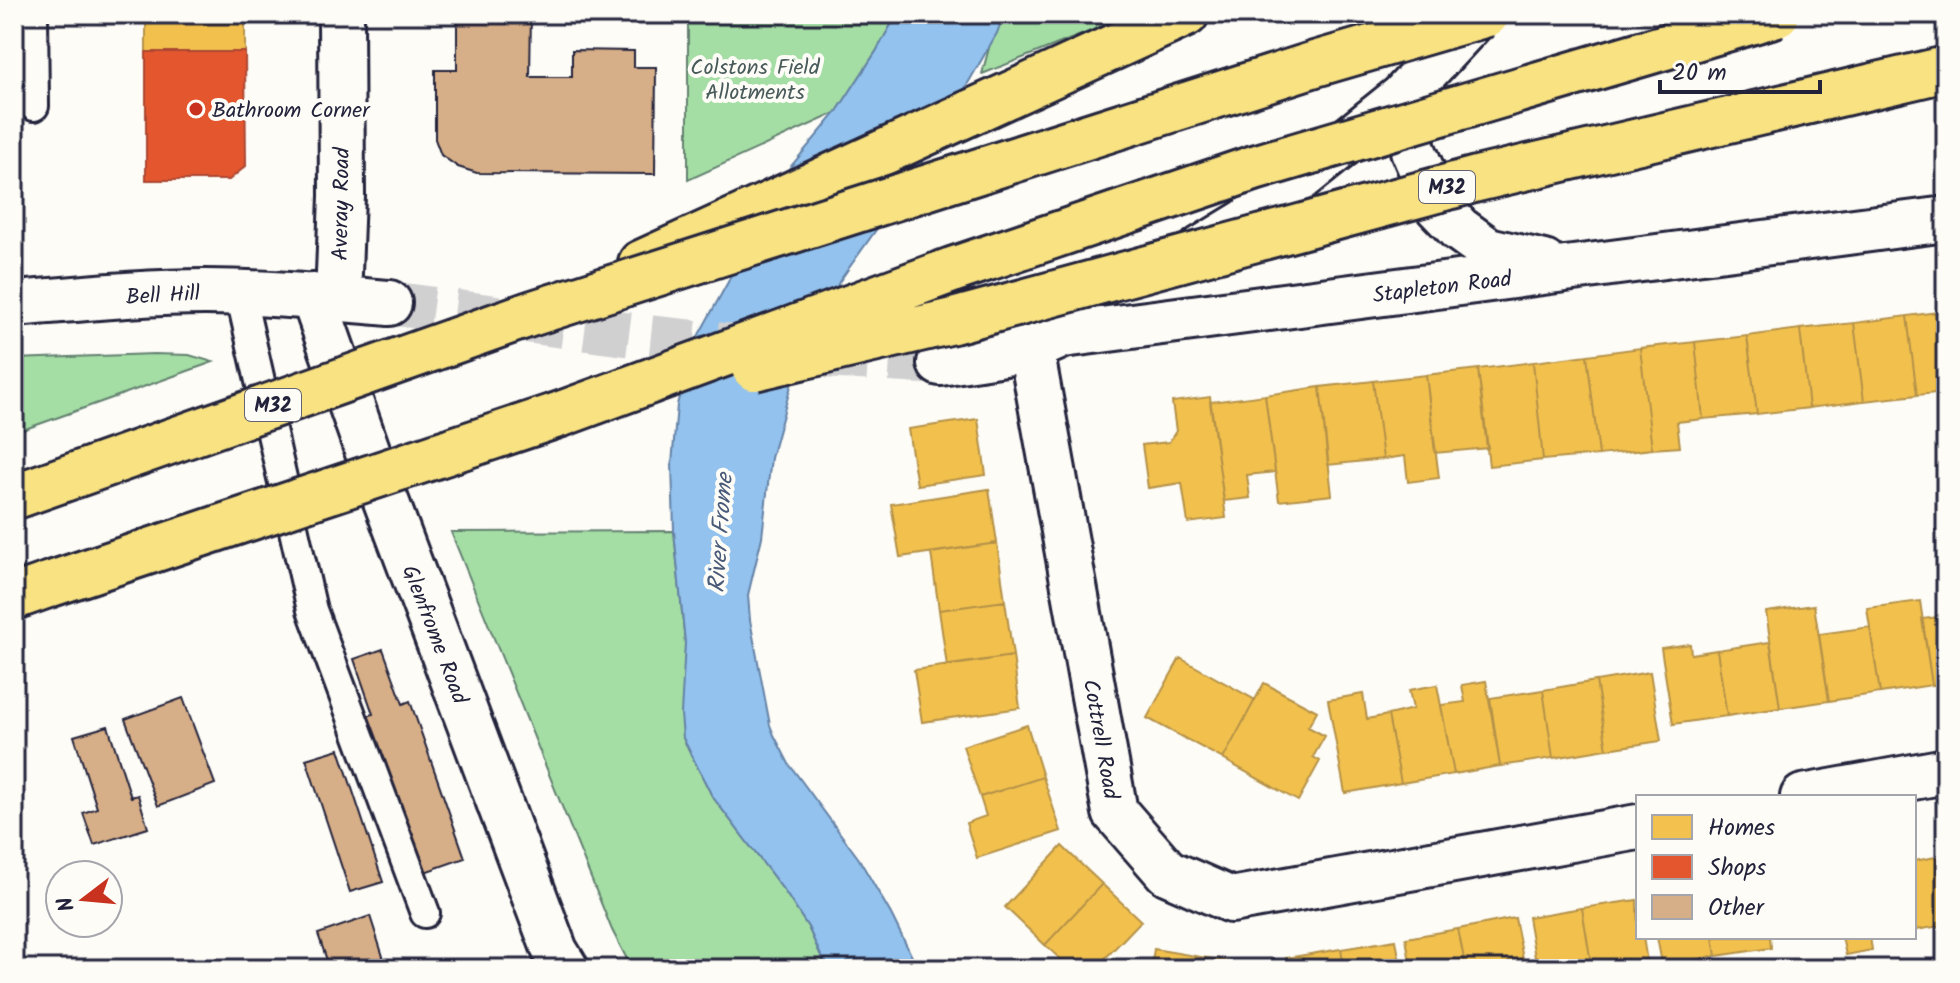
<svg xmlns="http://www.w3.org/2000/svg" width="1960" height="983" font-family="Kalam,sans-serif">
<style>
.green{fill:#a4dea4;stroke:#638070;stroke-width:2}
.water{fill:#92c2ed;stroke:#6582a6;stroke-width:2}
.homes{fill:#f2c14e;stroke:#b49148;stroke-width:2}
.shops{fill:#e4572e;stroke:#aa4732;stroke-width:2}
.building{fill:#d6ae87;stroke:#22223b;stroke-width:2}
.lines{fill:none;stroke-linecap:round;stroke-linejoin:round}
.secondary-tunnel{stroke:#d1d0d1;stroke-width:44;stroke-dasharray:44 22;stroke-linecap:butt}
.service-casing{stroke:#22223b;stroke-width:34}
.minor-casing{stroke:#22223b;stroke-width:50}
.secondary-casing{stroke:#22223b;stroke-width:50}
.motorway-casing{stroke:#22223b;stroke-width:50}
.service{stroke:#fdfcf7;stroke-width:28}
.minor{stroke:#fdfcf7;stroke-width:44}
.secondary{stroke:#fdfcf7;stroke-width:44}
.motorway{stroke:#f8e281;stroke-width:44}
.motorway-bridge-casing{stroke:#22223b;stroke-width:50;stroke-linecap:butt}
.motorway-bridge{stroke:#f8e281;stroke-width:44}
.poi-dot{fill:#c8321e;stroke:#fdfcf7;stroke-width:3}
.labels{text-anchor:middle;stroke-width:8;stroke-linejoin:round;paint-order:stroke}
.shield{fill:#fdfcf7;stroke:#646373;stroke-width:2}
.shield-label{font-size:20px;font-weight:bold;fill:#22223b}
.park-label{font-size:22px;fill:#495a5a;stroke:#fdfcf7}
.poi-label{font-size:22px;fill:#22223b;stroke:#fdfcf7;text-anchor:start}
.street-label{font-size:22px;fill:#22223b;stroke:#fdfcf7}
.water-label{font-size:24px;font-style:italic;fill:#495a79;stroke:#fdfcf7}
</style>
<rect width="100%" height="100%" fill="#fdfcf7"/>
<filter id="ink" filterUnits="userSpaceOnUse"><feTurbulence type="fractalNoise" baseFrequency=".0125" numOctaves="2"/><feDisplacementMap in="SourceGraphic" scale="16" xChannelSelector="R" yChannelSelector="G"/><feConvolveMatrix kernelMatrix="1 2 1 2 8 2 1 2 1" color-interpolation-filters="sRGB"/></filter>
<g filter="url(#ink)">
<path class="green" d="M688,14H897L877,50L836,113L688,180Z
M998,14H1134L982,74Z
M154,354L189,355L213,362L14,433V359Z
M674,531L685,643L683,738L712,796L785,892L808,927L827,969H632L612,930L451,532Z"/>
<path class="water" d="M897,14H1004L997,33L915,175L839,282L792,382L771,458L762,537L748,595L750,620L770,725L774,735L789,764L859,859L891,914L918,969H827L808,927L785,892L712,796L683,738L681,714L685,643L674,531L672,464L677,405L691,349L728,282L751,225L781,178L836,113L877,50Z"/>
<path class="homes" d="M174,14H245V52H146V23H174Z
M1946,311V392L1917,395L1907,316Z
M1907,316L1917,395L1864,401L1854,323Z
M1854,323L1864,401L1809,408L1800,329Z
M1800,329L1809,408L1757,414L1747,336Z
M1747,336L1757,414L1703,419L1695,342Z
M1695,342L1703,419L1677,422L1680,447L1652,449L1640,348Z
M1640,348L1652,449L1599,455L1587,355Z
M1587,355L1599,455L1543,460L1533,362Z
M1533,362L1543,460L1489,466L1478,369Z
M1478,369L1488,448L1435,453L1426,375Z
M1426,375L1439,478L1408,482L1405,456L1383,459L1373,381Z
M1373,381L1383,459L1328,465L1320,387Z
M1320,387L1332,495L1279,501L1265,395Z
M1265,395L1275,472L1247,475L1250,498L1224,501L1210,402Z
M1210,397L1226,518L1188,523L1182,483L1148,488L1142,445L1169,442L1176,431L1172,402Z
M978,419L986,475L917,485L908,429Z
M989,489L997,543L900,557L891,504Z
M997,543L1005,601L939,610L931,553Z
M1005,601L1013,656L947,666L939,610Z
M1920,601L1932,685L1880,693L1867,608Z
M1814,605L1829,701L1780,708L1766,612Z
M1944,605H1946V683L1932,685L1922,619L1946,616Z
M1870,627L1880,693L1829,701L1819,634Z
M1770,642L1780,708L1727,716L1717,650Z
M1690,644L1691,654L1717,650L1727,716L1673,724L1661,648Z
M1013,656L1020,708L922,722L914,670Z
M1180,658L1255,700L1223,759L1147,718Z
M1650,672L1661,741L1607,749L1596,681Z
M1486,681L1500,766L1454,774L1441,705L1465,702L1462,685Z
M1596,681L1607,749L1553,758L1543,690Z
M1264,683L1317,711L1308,727L1325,736L1313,757L1320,761L1298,801L1223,759Z
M1437,685L1454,774L1401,783L1388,715L1413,709L1409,690Z
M1543,690L1553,758L1500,766L1490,698Z
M1363,694L1367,719L1388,715L1401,783L1345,793L1328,700Z
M1027,725L1043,777L980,797L963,746Z
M1043,777L1061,831L977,858L966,823L986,816L980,797Z
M1062,846L1102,884L1045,945L1005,907Z
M1946,855V925L1916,930L1914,919V861Z
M1102,884L1141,921L1095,969H1071L1045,945Z
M1637,900L1638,937H1643L1648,968L1592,969L1582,908Z
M1582,908L1592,969H1537L1528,917Z
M1515,918L1525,969H1466L1458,929Z
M1458,929L1466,969H1411L1406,938Z
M1657,937H1713L1716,956L1693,960L1695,969H1663Z
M1713,937H1770L1771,948L1716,956Z
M1842,937H1870L1872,950L1846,955Z
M1396,940L1401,969H1344L1341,949Z
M1154,949L1207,958L1205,969H1151Z
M1341,949L1344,969H1288L1286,958Z
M1207,958L1264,967V969H1205Z"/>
<path class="shops" d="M146,52H245L246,166L229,180H146Z"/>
<path class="building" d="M457,14H531L530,77H572V50L634,51V67H656L655,174L477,173L458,167L441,155L435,139V70H457Z
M383,649L403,704L410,701L465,858L419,874L363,718L373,714L354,659Z
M183,698L215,784L158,806L125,719Z
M108,726L131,797L138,795L148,828L94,845L83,813L97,808L74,736Z
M339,749L383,882L350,892L306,759Z
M370,916L387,969H330L318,934Z"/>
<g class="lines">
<path class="secondary-tunnel" d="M389,303L648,337L752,348
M824,356L940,363"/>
<defs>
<path id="service" d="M33,14L34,106
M240,293L312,610L425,913"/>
<path id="minor" d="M313,296L371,461L555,951L566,969
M338,299L342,196L341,14
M1031,349L1115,812L1167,872L1231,900L1638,827
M1803,797L1946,771"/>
<path id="secondary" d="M1402,97L1413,150L1437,206L1459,229L1488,250L1544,263
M1201,249L1247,221L1402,97L1479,14
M14,304C77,299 141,292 205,292C266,292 328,298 389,303
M940,363L1031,349L1063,335L1946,219"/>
<path id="motorway" d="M641,263L1186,14
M14,597L48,585"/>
</defs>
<use href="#service" class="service-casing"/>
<use href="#minor" class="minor-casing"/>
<use href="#secondary" class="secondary-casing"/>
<use href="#motorway" class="motorway-casing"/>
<use href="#service" class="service"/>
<use href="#minor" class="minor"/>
<use href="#secondary" class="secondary"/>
<use href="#motorway" class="motorway"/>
<defs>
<path id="motorway-bridge" d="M754,368L953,321L1477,179L1946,69
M16,496L530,314L1315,64L1487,14
M48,585L561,414L952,270L1254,168L1777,14"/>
</defs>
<use href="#motorway-bridge" class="motorway-bridge-casing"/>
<use href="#motorway-bridge" class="motorway-bridge"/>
</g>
</g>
<circle class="poi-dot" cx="196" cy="109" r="8"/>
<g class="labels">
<g class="shield">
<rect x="1419" y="171" width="56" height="32" rx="6"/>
<rect x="245" y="389" width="56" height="32" rx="6"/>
</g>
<g class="shield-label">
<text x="1447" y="194">M32</text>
<text x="273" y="412">M32</text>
</g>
<g class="park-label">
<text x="755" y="74">Colstons Field<tspan x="755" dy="25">Allotments</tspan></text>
</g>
<g class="poi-label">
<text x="212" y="117">Bathroom Corner</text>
</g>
<g class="street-label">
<text transform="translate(340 204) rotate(-89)" y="8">Averay Road</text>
<text transform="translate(1442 286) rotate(-7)" y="8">Stapleton Road</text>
<text transform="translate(163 294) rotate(-3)" y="8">Bell Hill</text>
<text transform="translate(436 634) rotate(69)" y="8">Glenfrome Road</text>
<text transform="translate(1102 739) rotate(80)" y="8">Cottrell Road</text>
</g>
<g class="water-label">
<text transform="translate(720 533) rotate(-86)" y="8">River Frome</text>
</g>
</g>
<rect width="1960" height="983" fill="none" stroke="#fdfcf7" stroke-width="48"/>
<rect x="24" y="24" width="1912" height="935" fill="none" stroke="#22223b" stroke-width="3" filter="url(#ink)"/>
<rect x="1636" y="795" width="280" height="144" fill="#fdfcf7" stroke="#a5a5ac" stroke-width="2"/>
<rect x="1652" y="815" width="40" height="24" fill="#f2c14e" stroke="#a5a5ac" stroke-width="2"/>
<text x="1708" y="835" font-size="24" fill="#22223b">Homes</text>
<rect x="1652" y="855" width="40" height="24" fill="#e4572e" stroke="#a5a5ac" stroke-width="2"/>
<text x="1708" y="875" font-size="24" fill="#22223b">Shops</text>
<rect x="1652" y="895" width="40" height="24" fill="#d6ae87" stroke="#a5a5ac" stroke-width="2"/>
<text x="1708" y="915" font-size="24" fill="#22223b">Other</text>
<g transform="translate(84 899) rotate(254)"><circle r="38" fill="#fdfcf7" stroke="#a5a5ac" stroke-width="2"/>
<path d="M0-6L14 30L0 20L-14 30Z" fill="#c8321e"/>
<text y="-12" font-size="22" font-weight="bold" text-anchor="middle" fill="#22223b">N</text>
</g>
<path d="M1660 80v12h160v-12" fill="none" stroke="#22223b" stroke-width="4"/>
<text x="1672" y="80" font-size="24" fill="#22223b" stroke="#fdfcf7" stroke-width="6" paint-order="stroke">20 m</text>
</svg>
